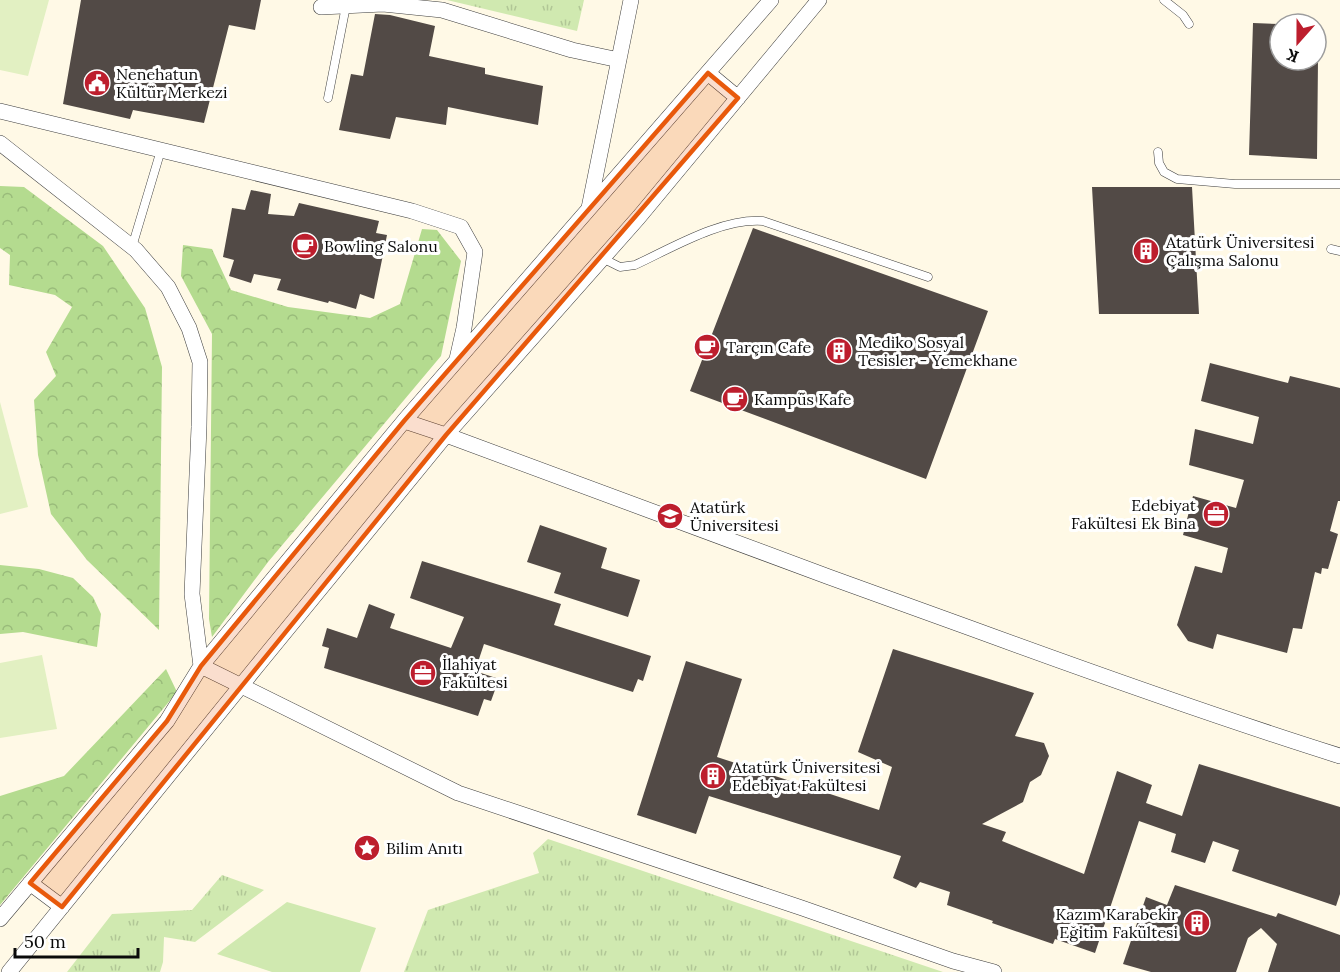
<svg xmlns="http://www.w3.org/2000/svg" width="1340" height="972" font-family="Lora,serif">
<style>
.grass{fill:#d0e9b0}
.forest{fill:url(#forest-crowns)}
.park{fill:url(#park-tufts)}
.pitch{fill:#e2f0c2}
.building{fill:#524a46}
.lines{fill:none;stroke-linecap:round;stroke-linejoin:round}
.service-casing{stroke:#3d3d3d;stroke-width:9}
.minor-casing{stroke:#3d3d3d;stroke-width:16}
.service{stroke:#fff;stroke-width:8}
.minor{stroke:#fff;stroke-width:15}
.marked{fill:#e8590c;fill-opacity:0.2;stroke:#e8590c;stroke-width:4.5;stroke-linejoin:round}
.labels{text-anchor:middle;stroke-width:6;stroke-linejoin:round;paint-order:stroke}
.poi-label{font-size:16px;fill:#0a0a0a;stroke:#fff;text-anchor:start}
</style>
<defs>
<pattern id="forest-crowns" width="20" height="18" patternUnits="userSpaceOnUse" patternTransform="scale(1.5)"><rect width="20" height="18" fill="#b4db8f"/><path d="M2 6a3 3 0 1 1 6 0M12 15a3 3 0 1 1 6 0" fill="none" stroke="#99bb7a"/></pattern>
<pattern id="park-tufts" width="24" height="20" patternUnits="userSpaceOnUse" patternTransform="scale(1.5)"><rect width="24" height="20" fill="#d0e9b0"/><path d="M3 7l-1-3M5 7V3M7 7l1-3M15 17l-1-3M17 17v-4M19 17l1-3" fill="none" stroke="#b1c696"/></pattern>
</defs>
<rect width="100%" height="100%" fill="#fff9e6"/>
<path class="grass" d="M287,902L376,928L360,972H272L217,954Z"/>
<path class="forest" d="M0,186L24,187L103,246L145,308L162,367L159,630L87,560L51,514L38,455L34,400L56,376L46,352L72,307L55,295L9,285L10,255L0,248Z
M422,229L437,230L461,261L441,356L268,562L212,637L209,619L212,334L181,276L183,245L212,249L231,290L288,307L370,318L400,304Z
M0,565L39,569L73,578L93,597L101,614L97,647L23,632L0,634Z
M166,669L177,692L0,905V796L64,776Z"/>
<path class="park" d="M447,0H584L577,31Z
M548,839L943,972H404L428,910L539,873L533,853Z
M222,875L264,890L195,942L164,937L163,962L160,972H67L112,914L192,910Z"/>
<path class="pitch" d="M0,0H49L28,76L0,70Z
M0,402L28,507L0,514Z
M42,655L57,729L0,738V663Z"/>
<path class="building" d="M81,0H261L255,30L229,25L204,123L133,110L130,119L63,104Z
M375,14L390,15L435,26L429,56L485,68V74L543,86L538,125L448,107L446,125L396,117L390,139L339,130L351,74L363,76Z
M1253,23L1280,24V60H1318L1317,159L1249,155Z
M1092,187H1192L1199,314H1099Z
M251,190L271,194L268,214L294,216L299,203L379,221L376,233L387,235L374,299L360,294L356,309L329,301L328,303L277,290L281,279L254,274L251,283L229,276L234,260L223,257L232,208L245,210Z
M753,228L988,311L926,479L690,391Z
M1210,363L1288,383L1290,376L1340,388V501H1338L1330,531L1338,534L1328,569L1322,568L1321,574L1315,572L1302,629L1293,628L1287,653L1217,634L1213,649L1188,641L1177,625L1195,566L1222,573L1228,548L1183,535L1193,496L1236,508L1244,480L1189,465L1195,429L1253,444L1259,417L1201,401Z
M540,525L607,548L601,568L640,580L628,617L554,593L561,573L527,562Z
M422,561L561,604L554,625L651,656L643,681L638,679L633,692L484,644L475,671L499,679L491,701L484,699L478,716L324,668L329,648L322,646L327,628L357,638L369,604L395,614L390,628L451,648L464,617L410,598Z
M893,649L1034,693L1015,736L1044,743L1049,756L1041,775L1030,782L1023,802L982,824L1006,832L1002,841L1084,874L1117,771L1152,785L1146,803L1182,816L1199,764L1340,807V894L1336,906L1232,871L1239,850L1213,841L1205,863L1171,852L1176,834L1139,821L1095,953L1055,939L1053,944L992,923L993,921L947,905L950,892L920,882L916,888L893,878L901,856L709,796L696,834L637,815L686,661L742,679L717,757L879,810L892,767L858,752Z
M1175,885L1276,917L1278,913L1340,935V972H1268L1277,944L1261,928L1248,938L1236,972H1151L1123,964L1146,897L1167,905Z"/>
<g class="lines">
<defs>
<path id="service" d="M1164,0L1183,15L1189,24
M328,98L346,6
M1158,152L1159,163L1164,172L1177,179L1235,184H1340
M132,247L161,150
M1331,249L1340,251
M602,258L620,267L635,265C672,248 721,218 763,221L928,277"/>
<path id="minor" d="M321,7L383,4L442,10L572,50L619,60
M708,73L738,98
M0,111L412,211L461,227L475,252L464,328L457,359
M0,143L136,250L168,287L189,328L200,362L199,427L192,594L201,666L458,793L802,908L953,961L994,972
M589,208L631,0
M404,421L446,435C621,501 795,565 970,628C1093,673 1216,717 1340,756
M30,883L62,907
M0,919L167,721L201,666L404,421L771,0
M9,972L257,666L446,435L639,217L819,0"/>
</defs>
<use href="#service" class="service-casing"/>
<use href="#minor" class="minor-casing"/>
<use href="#service" class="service"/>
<use href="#minor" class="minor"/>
</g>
<path class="marked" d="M708,73L738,98L446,435L62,907L30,883L167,721L201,666L404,421Z"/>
<defs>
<symbol id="civic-disc" viewBox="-11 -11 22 22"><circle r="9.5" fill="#bd1e2d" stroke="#fff"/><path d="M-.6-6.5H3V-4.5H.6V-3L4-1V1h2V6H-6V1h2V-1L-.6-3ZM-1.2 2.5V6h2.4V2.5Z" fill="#fff"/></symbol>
<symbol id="cafe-disc" viewBox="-11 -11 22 22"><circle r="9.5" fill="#bd1e2d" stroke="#fff"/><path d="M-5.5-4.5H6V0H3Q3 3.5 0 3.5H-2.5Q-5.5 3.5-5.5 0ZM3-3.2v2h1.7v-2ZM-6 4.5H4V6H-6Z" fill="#fff"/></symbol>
<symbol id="building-disc" viewBox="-11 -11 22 22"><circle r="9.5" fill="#bd1e2d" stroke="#fff"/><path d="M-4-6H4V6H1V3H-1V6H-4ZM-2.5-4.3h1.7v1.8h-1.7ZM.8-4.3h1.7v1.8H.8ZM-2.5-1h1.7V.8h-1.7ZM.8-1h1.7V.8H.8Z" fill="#fff"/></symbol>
<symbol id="office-disc" viewBox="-11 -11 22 22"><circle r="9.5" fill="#bd1e2d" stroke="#fff"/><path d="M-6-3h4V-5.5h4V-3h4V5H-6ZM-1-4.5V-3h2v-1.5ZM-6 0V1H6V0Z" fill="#fff"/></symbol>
<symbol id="university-disc" viewBox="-11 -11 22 22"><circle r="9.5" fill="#bd1e2d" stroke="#fff"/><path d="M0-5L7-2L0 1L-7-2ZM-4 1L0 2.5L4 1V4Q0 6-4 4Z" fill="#fff"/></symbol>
<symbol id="sight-disc" viewBox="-11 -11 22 22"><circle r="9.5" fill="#bd1e2d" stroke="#fff"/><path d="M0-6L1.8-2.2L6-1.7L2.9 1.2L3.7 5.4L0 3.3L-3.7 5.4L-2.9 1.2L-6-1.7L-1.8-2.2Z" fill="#fff"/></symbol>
</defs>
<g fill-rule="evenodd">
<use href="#civic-disc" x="82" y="68" width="30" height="30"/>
<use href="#cafe-disc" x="290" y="231" width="30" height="30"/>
<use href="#building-disc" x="1131" y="236" width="30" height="30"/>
<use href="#cafe-disc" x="692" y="332" width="30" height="30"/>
<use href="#building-disc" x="824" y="336" width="30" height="30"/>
<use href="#cafe-disc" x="720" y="384" width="30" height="30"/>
<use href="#office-disc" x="1201" y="499" width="30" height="30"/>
<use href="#university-disc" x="655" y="501" width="30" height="30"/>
<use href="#office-disc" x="408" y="658" width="30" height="30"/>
<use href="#building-disc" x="698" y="761" width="30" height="30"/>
<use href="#sight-disc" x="352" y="833" width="30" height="30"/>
<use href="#building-disc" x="1182" y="908" width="30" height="30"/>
</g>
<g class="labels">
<g class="poi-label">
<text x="116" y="80">Nenehatun<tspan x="116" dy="18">Kültür Merkezi</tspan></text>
<text x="1166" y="248">Atatürk Üniversitesi<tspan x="1166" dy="18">Çalışma Salonu</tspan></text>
<text x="324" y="252">Bowling Salonu</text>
<text x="858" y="348">Mediko Sosyal<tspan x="858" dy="18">Tesisler - Yemekhane</tspan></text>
<text x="726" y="353">Tarçın Cafe</text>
<text x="754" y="405">Kampüs Kafe</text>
<text x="1196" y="511" text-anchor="end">Edebiyat<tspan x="1196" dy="18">Fakültesi Ek Bina</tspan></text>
<text x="690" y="513">Atatürk<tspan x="690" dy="18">Üniversitesi</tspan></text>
<text x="442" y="670">İlahiyat<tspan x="442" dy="18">Fakültesi</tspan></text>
<text x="732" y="773">Atatürk Üniversitesi<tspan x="732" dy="18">Edebiyat Fakültesi</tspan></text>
<text x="386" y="854">Bilim Anıtı</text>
<text x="1178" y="920" text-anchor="end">Kazım Karabekir<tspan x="1178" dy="18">Eğitim Fakültesi</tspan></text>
</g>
</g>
<g transform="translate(1298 42) rotate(201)"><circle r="28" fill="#ffffff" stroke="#9d9d9d" stroke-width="1.5"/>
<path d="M0-4.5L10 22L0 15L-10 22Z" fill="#bd1e2d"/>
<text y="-9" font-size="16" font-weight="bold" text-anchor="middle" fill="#0a0a0a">K</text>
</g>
<path d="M15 948v9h123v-9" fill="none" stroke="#0a0a0a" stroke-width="3"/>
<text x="24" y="948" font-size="18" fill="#0a0a0a" stroke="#ffffff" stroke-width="4.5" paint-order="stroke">50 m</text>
</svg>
